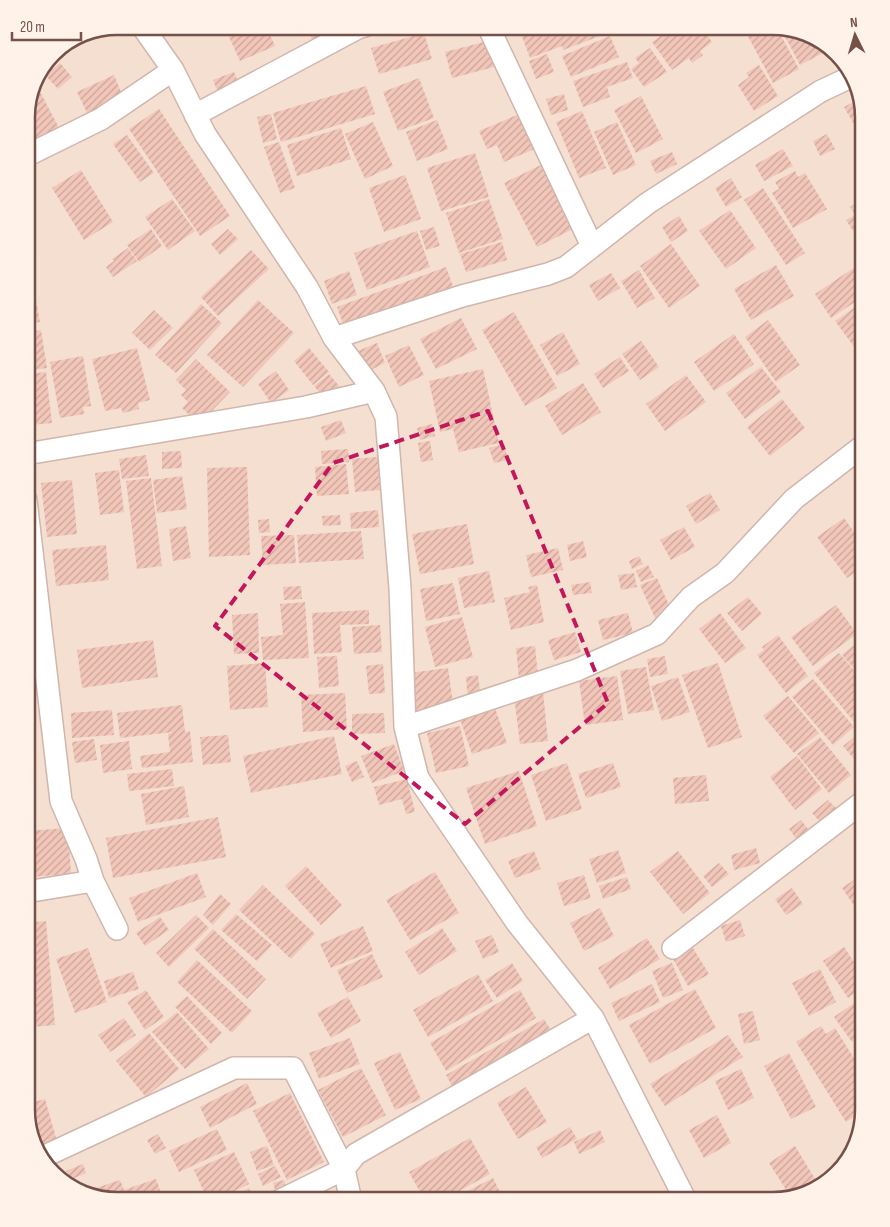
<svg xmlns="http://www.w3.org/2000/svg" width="890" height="1227" font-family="'Sofia Sans Condensed',sans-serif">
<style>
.residential{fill:#f4dfd1}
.building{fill:url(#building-hatch)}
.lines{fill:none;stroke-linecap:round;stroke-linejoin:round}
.minor-casing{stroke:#d0b6ad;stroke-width:24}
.minor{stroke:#fff;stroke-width:21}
.marked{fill:none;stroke:#c2185b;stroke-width:4;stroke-dasharray:10 6;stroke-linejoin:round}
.rim{fill:none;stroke:#755149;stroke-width:2.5}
</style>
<defs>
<pattern id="building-hatch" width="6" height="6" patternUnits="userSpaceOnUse" patternTransform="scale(1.25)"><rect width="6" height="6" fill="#f2c7ba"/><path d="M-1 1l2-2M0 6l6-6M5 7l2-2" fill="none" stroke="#c9a499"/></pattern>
</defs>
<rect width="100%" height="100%" fill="#fceee3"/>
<path class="residential" d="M117,26H779L819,39L851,71L864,117V1110L851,1156L819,1188L773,1201H111L71,1188L39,1156L26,1110V111L36,77L57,49Z"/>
<path class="building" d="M224,26H266L275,46L240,61Z
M315,26H324L329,40L314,45L308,29Z
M532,26H538V29L544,26L624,27L563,50L562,46L530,58L520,31Z
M675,26H701L712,42L700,51L703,55L692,63L689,58L672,70L652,42Z
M748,26H776L799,69L773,83L744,29Z
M780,27L818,39L825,52L800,65Z
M424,33L432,59L379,74L371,48Z
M610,36L619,57L571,77L562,56Z
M488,41L494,67L452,78L445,52Z
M650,48L667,72L644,87L631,69L639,63L635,58Z
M547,54L554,72L536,79L529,61Z
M627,62L633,78L607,87L610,97L583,107L573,81Z
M60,63L72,77L58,89L45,75Z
M759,65L778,96L754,111L738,85L749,77L746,73Z
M234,72L240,86L219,95L213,80Z
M114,75L124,99L88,115L77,92Z
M419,78L434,118L398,131L383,92Z
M36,84L59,128L32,142L26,131V111L33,86Z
M366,86L375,114L281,142L273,113Z
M564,94L568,110L551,115L546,99Z
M641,96L663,139L636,153L614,110Z
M859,99L864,117V130L859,133L844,107Z
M159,109L230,216L200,236L129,129Z
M582,111L606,168L579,178L556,122Z
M522,113L537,148L504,162L497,145L487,149L479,131Z
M271,114L277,139L263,143L257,117Z
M437,120L448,149L417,161L406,132Z
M373,122L393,166L365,179L345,134Z
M617,122L636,165L613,175L594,132Z
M341,128L351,159L297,176L287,145Z
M827,134L835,149L820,156L813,141Z
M127,135L154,173L140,182L113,144Z
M279,142L295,188L280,193L264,147Z
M783,149L793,166L764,181L755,165Z
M672,152L677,164L656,174L650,161Z
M475,153L489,197L441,211L427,168Z
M543,164L575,228L537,247L504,183Z
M81,170L113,222L84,240L52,188Z
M795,171L798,177L805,173L827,209L793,228L772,193L779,189L775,182Z
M405,175L421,219L384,232L369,188Z
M731,178L742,197L726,207L715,188Z
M763,188L805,253L786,265L744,200Z
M864,198V248L846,220L855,215L850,207Z
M172,199L195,231L168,250L145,217Z
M489,199L503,239L459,253L446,213Z
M730,210L756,248L726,269L699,231Z
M679,216L688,231L671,242L662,227Z
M434,227L440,246L426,250L420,231Z
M151,229L162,246L139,262L127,245Z
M228,229L238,239L220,255L211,244Z
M417,231L430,267L367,290L354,253Z
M502,242L507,260L466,272L460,254Z
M671,244L700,286L669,308L640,266Z
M128,248L137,261L113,277L106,267L114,261L112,259Z
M251,250L269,269L218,316L201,297Z
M26,262H29L40,322L26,324Z
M776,265L794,296L751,320L734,289Z
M446,267L454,289L345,329L337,307Z
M855,267L864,279V296L831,318L815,294Z
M639,270L655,298L637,308L621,281Z
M349,271L357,295L332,304L324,281Z
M611,273L620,288L598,301L589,285Z
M258,300L294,333L243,387L207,355Z
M864,301V360L835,321Z
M201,304L222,323L176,373L155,355Z
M154,310L173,328L150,350L132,333Z
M514,312L557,388L525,406L482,330Z
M461,318L477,349L436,369L420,339Z
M768,320L800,365L776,382L745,337Z
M41,330L47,368L26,371V333Z
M563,332L580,364L557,376L540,345Z
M734,334L754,364L714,391L694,362Z
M641,341L659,367L640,380L622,354Z
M377,343L385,363L364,373L355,352Z
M409,345L424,375L399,387L385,356Z
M137,348L150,400L138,403L139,409L123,413L121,408L105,411L92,359Z
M309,348L329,372L313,385L294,361Z
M83,356L91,406L83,407L84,414L60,418L50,362Z
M620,357L629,371L603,388L594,374Z
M196,359L230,392L199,424L182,408L188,402L181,395L186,390L176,380Z
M761,367L781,392L745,419L726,393Z
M483,369L499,443L459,452L453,429L440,432L429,381Z
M276,371L289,390L271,403L258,384Z
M46,372L52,423L30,425L26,374Z
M329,374L340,387L325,399L314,386Z
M686,375L706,402L665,431L646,404Z
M583,383L601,412L562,435L545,406Z
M782,399L805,428L770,456L747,427Z
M341,420L346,433L326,441L321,427Z
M432,424L435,436L420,440L417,428Z
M430,441L433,460L421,462L418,443Z
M504,444L508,460L494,463L489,448Z
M348,449L349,462L322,464L321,451Z
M181,451L182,468L162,469V452Z
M146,455L149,476L122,479L119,459Z
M378,457L381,490L355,492L352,459Z
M346,464L349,494L317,496L315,467Z
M247,467L250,555L209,557L207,468Z
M119,470L124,512L100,515L95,473Z
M182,476L187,509L157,513L153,480Z
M151,478L162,566L137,569L126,481Z
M72,480L77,534L47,537L41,483Z
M710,493L720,510L696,524L686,506Z
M378,510L379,527L351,529L350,513Z
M340,515L341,525L323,526L322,516Z
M844,518L864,546V567L847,578L817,537Z
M269,519L270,532L259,533L258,520Z
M467,524L474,564L420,574L412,534Z
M186,526L191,558L173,561L169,529Z
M684,527L695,547L671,560L660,540Z
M361,531L364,559L299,563L297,535Z
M294,535L296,563L263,565L261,536Z
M583,541L587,557L570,561L567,545Z
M106,545L109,580L56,586L52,550Z
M558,548L563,570L531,577L526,555Z
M639,556L643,564L632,569L629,561Z
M648,565L654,577L641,582L636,571Z
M489,571L495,602L464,608L458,578Z
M634,573L637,587L621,590L618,575Z
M657,578L672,612L656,620L640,585Z
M590,582L592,593L573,595L571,585Z
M453,583L460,614L426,621L420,589Z
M537,585L544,622L511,630L504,598L530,592L528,587Z
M301,586L302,599L284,600L283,587Z
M748,597L762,614L742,631L727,613Z
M305,602L309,658L263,660L261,637L283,635L280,604Z
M836,605L857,634L813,666L791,637Z
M369,610V624L340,625L342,652L314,654L312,613Z
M258,613L259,653L234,654L232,615Z
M628,613L633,633L603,640L598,620Z
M720,613L746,648L725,663L699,629Z
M462,617L473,657L435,667L425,627Z
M380,625L382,652L354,654L352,627Z
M575,632L581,652L554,660L548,640Z
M778,635L808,676L786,693L757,655L764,650L762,647Z
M864,637V680L842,655Z
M153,640L158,677L82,688L77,650Z
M26,645H29L30,663H26Z
M535,646L538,676L519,678L516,648Z
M839,653L864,682V734L814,673Z
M337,656L339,686L319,688L317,657Z
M665,656L668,674L650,677L647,659Z
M265,663L268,707L230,710L227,666Z
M718,663L742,737L708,748L682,675Z
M383,664L385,693L369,694L366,666Z
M646,667L654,710L628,714L620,671Z
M448,668L454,710L415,715L409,673Z
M478,675L481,699L468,701L466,677Z
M617,676L623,720L585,725L579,681Z
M678,677L690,712L662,721L651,686Z
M813,679L854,727L833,745L792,697Z
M543,692L548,741L520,744L514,696Z
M345,693L347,729L303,732L301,695Z
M788,696L819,733L794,753L763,716Z
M182,705L185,732L190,731L193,762L142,768L140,756L170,752L168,734L173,732L120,738L117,713Z
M495,708L507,743L472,754L460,719Z
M112,710L114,735L72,738L71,713Z
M384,713L385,733L352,734V714Z
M460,726L469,766L436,773L427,733Z
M228,735L231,762L203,765L200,737Z
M857,735L864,743V764L860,766L843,746Z
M334,736L342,774L251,793L243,756Z
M820,737L851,775L829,793L797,754Z
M94,739L97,760L75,763L72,742Z
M129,741L132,769L103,773L100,745Z
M394,744L404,771L372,783L361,756Z
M797,756L822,789L795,810L770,777Z
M357,761L364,777L352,782L345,766Z
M567,763L582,809L546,821L531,775Z
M613,763L621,787L586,798L578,774Z
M172,769L174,786L129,791L127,774Z
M519,771L537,826L485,844L466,788Z
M706,775L709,801L675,804L673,778Z
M407,779L415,812L406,814L402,799L379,805L374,787Z
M184,786L189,817L146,825L141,794Z
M34,795L36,822L26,823V796Z
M828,800L837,809L821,823L812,813Z
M218,817L226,857L113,878L106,838Z
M801,820L812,834L800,844L789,829Z
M68,828L71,874L29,877L26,831Z
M756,848L760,863L734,870L731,855Z
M618,850L626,873L597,883L589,859Z
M534,851L541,869L515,878L508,861Z
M678,851L710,893L683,914L650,872Z
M719,863L729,874L712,887L703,876Z
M306,866L342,905L321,925L285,886Z
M435,872L459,913L410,940L386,900Z
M197,873L206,897L138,922L129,898Z
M864,873V920L842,888Z
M584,875L591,898L564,906L557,883Z
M627,877L631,889L603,899L599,886Z
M263,885L315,934L291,959L239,910Z
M792,888L803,904L786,915L775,899Z
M220,894L231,904L213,925L203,915Z
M600,908L614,936L584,951L570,923Z
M236,914L272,945L257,961L221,930Z
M196,915L209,928L169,967L156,953Z
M160,917L169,930L145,946L136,933Z
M740,920L745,936L726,942L721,926Z
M46,921L55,1025L32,1027L26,962V923Z
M363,926L373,951L331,968L320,944Z
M442,928L457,951L419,975L405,952Z
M213,929L266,979L247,999L194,949Z
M492,935L499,952L483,959L475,941Z
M647,938L660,959L610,989L598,968Z
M844,947L864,977V987L848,998L823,961Z
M88,948L107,1002L75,1013L56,959Z
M693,948L709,974L688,986L673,959Z
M372,954L383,977L347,993L337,970Z
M197,960L252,1011L232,1033L177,982Z
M512,963L523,981L497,998L485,980Z
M672,963L683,990L663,998L652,971Z
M820,969L836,1002L809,1016L792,983Z
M133,972L139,989L109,998L104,981Z
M478,974L493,1001L428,1037L413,1010Z
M652,984L660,1002L619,1021L611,1003Z
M695,989L716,1028L650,1064L629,1025Z
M146,990L164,1017L145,1030L127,1002Z
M520,990L536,1018L446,1071L430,1043Z
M187,996L222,1033L211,1044L175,1007Z
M864,996V1034L852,1042L834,1017Z
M348,997L361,1021L331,1038L317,1013Z
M753,1011L760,1040L744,1044L738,1014Z
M177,1012L209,1049L185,1069L152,1032Z
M124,1018L136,1035L110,1052L98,1035Z
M544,1019L556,1039L457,1095L446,1075Z
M821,1026L826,1034L835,1028L864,1074V1097L856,1102L862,1112L846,1122L796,1042Z
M149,1033L179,1069L146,1097L116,1061Z
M728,1035L743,1057L665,1106L650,1084Z
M350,1038L360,1064L319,1079L309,1053Z
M864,1038V1051L858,1043Z
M400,1052L421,1099L395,1110L374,1063Z
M789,1053L816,1107L791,1119L764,1066Z
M361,1068L386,1115L343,1137L318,1090Z
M741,1069L754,1098L728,1110L715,1081Z
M247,1083L257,1104L210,1128L200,1107Z
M526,1087L547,1122L518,1139L497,1103Z
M290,1093L324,1162L287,1180L253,1111Z
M45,1099L58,1145L37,1150L26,1104Z
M717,1115L731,1143L704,1158L689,1130Z
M570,1127L577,1139L542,1158L536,1147Z
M217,1129L227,1150L179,1172L169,1151Z
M600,1130L605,1142L579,1154L574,1142Z
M158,1134L166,1148L155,1154L147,1140Z
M470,1138L490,1174L441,1201H425L409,1172Z
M267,1146L274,1165L257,1171L250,1152Z
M795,1146L820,1187L790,1196L769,1163Z
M234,1152L249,1184L213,1201H208L194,1170Z
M83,1164L86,1173L70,1180L66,1171Z
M275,1166L281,1177L263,1186L258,1174Z
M493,1178L504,1200L448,1201Z
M156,1179L164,1201H111L87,1191L120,1180L124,1190Z
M284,1180L287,1190L276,1193L273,1183Z
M249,1188L255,1201H231L230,1198Z
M333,1192L337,1201H316Z
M186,1193L190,1201H174L173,1199Z"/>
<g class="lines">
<defs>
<path id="minor" d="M142,26L173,70L205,134L307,287L334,338L374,391L386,417L400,588L405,727L418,778L517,923L593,1018L686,1201
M488,26L592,246
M195,115L358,28L365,26
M26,156L101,119L173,70
M334,338L462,296L548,274L566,267L648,203L821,91L853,76
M26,454L306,407L374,391
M26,500L61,801L86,859L93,881L117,929
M405,727L577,670L657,634L691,597L725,573L794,499L864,445
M26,892L93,881
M673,948L864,801
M45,1156L234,1068H293L344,1169L351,1201
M279,1201L344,1169L356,1154L593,1018"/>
</defs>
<use href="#minor" class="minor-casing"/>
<use href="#minor" class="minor"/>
</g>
<path class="marked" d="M488,411L608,703L465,824L215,626L333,463Z"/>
<path d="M0 0H890V1227H0ZM117 35H773A82 82 0 0 1 855 117V1110A82 82 0 0 1 773 1192H117A82 82 0 0 1 35 1110V117A82 82 0 0 1 117 35Z" fill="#fff3e9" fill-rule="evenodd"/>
<path class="rim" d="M117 35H773A82 82 0 0 1 855 117V1110A82 82 0 0 1 773 1192H117A82 82 0 0 1 35 1110V117A82 82 0 0 1 117 35Z"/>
<g transform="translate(855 35) rotate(355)" stroke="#fff3e9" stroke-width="4" paint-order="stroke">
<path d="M0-4L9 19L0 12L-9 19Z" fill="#755149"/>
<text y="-8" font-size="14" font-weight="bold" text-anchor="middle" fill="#755149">N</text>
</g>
<path d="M12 32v8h69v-8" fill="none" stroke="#755149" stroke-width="2.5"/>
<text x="20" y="32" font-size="15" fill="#755149" stroke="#fff3e9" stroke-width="4" paint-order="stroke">20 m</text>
</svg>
